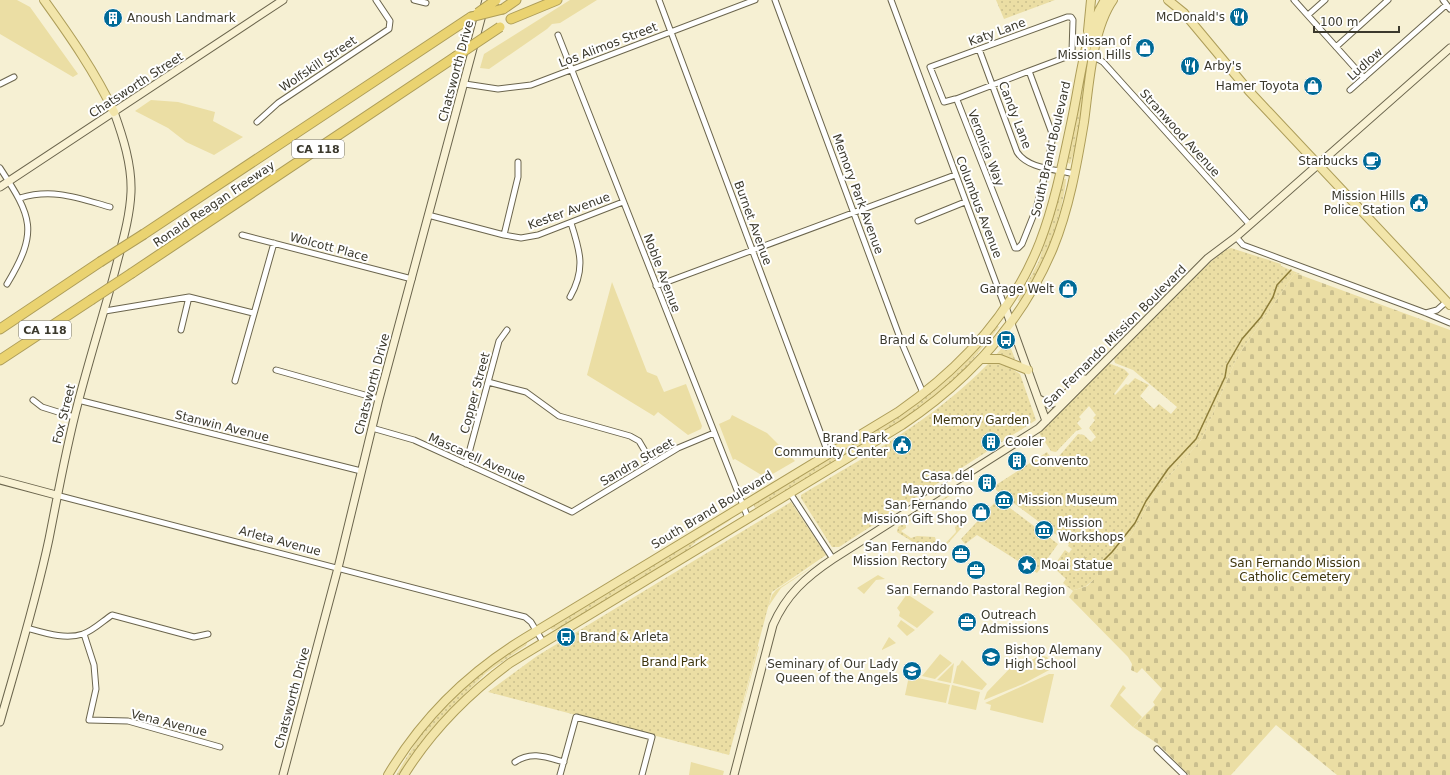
<svg xmlns="http://www.w3.org/2000/svg" width="1450" height="775" font-family="'DejaVu Sans',sans-serif">
<style>
.grass{fill:#ebdea4}
.cemetery{fill:url(#cemetery-stones)}
.park{fill:url(#park-dots)}
.lines{fill:none;stroke-linecap:round;stroke-linejoin:round}
.stream{stroke:#8c7c37;stroke-width:1.5}
.minor-casing{stroke:#6b654d;stroke-width:7}
.secondary-casing{stroke:#6b654d;stroke-width:9}
.primary-casing{stroke:#ad9d59;stroke-width:10}
.motorway-casing{stroke:#ad9d59;stroke-width:11}
.minor{stroke:#fff;stroke-width:5}
.secondary{stroke:#f9f2d4;stroke-width:7}
.primary{stroke:#f2e5aa;stroke-width:8}
.motorway{stroke:#ead371;stroke-width:9}
.motorway-bridge-casing{stroke:#ad9d59;stroke-width:11;stroke-linecap:butt}
.motorway-bridge{stroke:#ead371;stroke-width:9}
.labels{text-anchor:middle;stroke-width:4;stroke-linejoin:round;paint-order:stroke}
.shield{fill:#fff;stroke:#76746c;stroke-width:1}
.shield-label{font-size:11px;font-weight:bold;fill:#3b392d}
.poi-label{font-size:12px;fill:#3b392d;stroke:#fff;text-anchor:end}
.street-label{font-size:12px;fill:#3b392d;stroke:#fff}
.park-label{font-size:12px;fill:#3e350d;stroke:#fff}
</style>
<defs>
<pattern id="cemetery-stones" width="16" height="16" patternUnits="userSpaceOnUse"><rect width="16" height="16" fill="#ebdea4"/><path d="M2 7V4a2 2 0 0 1 4 0v3zM10 15v-3a2 2 0 0 1 4 0v3z" fill="#cabf8e"/></pattern>
<pattern id="park-dots" width="8" height="8" patternUnits="userSpaceOnUse"><rect width="8" height="8" fill="#ebdea4"/><path d="M2 2h.1M6 6h.1" fill="none" stroke="#cabf8e" stroke-width="1.8" stroke-linecap="round"/></pattern>
</defs>
<rect width="100%" height="100%" fill="#f6f0d3"/>
<path class="grass" d="M0,0H17L30,7L78,74L73,77L0,34Z
M570,0H597L560,23L552,24L547,29L489,69L480,68L484,54Z
M151,100L178,102L215,112L213,121L243,137L214,155L186,142L168,128L135,111Z
M612,282L647,372L657,376L664,392L686,384L702,426L701,429L688,435L658,412L654,416L587,375Z
M732,415L767,433L795,461L764,479L763,476L735,459L733,460L719,424L730,419Z
M823,560L781,588L768,607L772,595L776,590Z
M878,575L885,579L876,580L864,594L857,588Z
M907,594L934,612L917,628L899,616L900,612L897,608Z
M901,620L915,630L907,636L897,626Z
M889,637L896,643L882,650V649Z
M758,646L759,647L736,732L738,724Z
M940,654L952,663L935,679L922,676Z
M1040,655L1047,657L1053,668L1023,684L984,700L987,692L1015,663L1025,664Z
M962,660L987,684L982,690L953,683L957,666L959,665Z
M954,663L951,683L937,680Z
M1049,674H1054L1043,723L990,710L991,705L985,703Z
M909,676L950,685L946,703L905,695Z
M952,685L980,692L976,710L948,704Z
M1123,685L1126,688L1120,695L1142,717L1133,727L1110,706Z
M691,762L724,771L723,775H689Z"/>
<path class="cemetery" d="M1295,273L1450,330V775H1337L1276,725L1231,775H1189L1158,744L1133,727L1155,705L1153,702L1162,689L1142,668L1137,673L1131,670L1132,664L1128,657L1069,597L1073,591L1063,583L1068,576L1067,583L1075,590L1087,586L1098,575L1090,565L1082,561L1084,555L1099,569L1131,535L1157,490L1202,439L1237,357Z"/>
<path class="park" d="M996,0H1055L1004,19Z
M1083,87H1086L1076,146L1070,164L1067,162Z
M1064,179H1066C1064,209 1041,281 1019,301L1018,300L1039,261Z
M1231,248L1281,264V266L1303,275L1295,273L1237,357L1202,439L1157,490L1131,535L1100,569L1084,556L1082,561C1089,563 1097,569 1098,576L1086,586L1075,590L1067,584L1066,579L1053,567L1065,550L1069,553L1072,549L1068,546L1069,544L996,490V485L1047,452L1054,462L1078,434L1084,435L1091,442L1096,437L1089,428L1095,420L1093,418L1096,415L1089,406L1079,417L1081,419L1077,423L1082,429L1076,431L1056,452L1051,451L1039,433L1108,363L1124,369L1129,374L1114,394L1115,395L1126,384L1128,385L1135,378L1149,385L1140,396L1154,409L1159,404L1171,414L1177,407L1133,370L1115,363L1114,358L1198,273L1223,251Z
M997,326L999,327L961,374L928,402L899,423L761,506L755,508L753,503L881,426Z
M1008,341L1015,359L1013,360L995,356Z
M997,363L1011,368L1020,374L1036,420L839,547H832L801,498V495C868,455 933,420 988,364Z
M959,488L961,493L958,491L940,502V506L938,502Z
M998,499L1058,544L1037,573L977,535L965,544L961,539Z
M791,502L826,555L772,592L729,755L488,692L537,656Z
M930,507L933,511L928,510L906,524V528L901,531L911,538L917,536L935,537L936,541L929,552L897,532L898,527Z
M730,518L731,519L729,521L697,541L686,551L562,627L552,630L550,627Z
M960,522L965,524L943,549L935,554L939,543L942,546L944,545L956,532L955,527Z
M526,641L527,644L525,646L486,673L449,710L423,740L399,775H396L422,732L435,715L484,670Z"/>
<g class="lines">
<path class="stream" d="M1100,564L1112,552L1135,523L1146,501L1168,469L1196,439L1225,377L1227,365L1242,339L1261,317L1273,297L1277,285L1291,270"/>
<defs>
<path id="minor" d="M414,0L426,3
M659,0L828,453
M775,0L903,346L923,393
M891,0L1005,307
M1294,0L1364,78
M1443,0L1450,9
M1308,15L1325,0
M1067,17H1071L1073,20L1072,52L1069,56L1029,71L1053,136L1047,167L1036,209L1022,244L1018,248H1015L957,100L955,99L944,102L930,67Z
M558,35L748,518
M1336,47L1388,0
M979,49L1017,152C1028,169 1055,169 1075,174
M1094,57L1103,62L1250,225
M0,84L14,77
M465,84L498,89L531,85L755,0
M1350,90L1446,5
M956,99L1029,71
M257,122L278,103L389,29L390,21L376,0
M0,168C32,217 39,231 7,284
M20,198C53,188 78,198 110,207
M428,215L504,235L521,238L538,235L623,202
M918,221L965,202
M242,235L412,279
M504,235L518,177V162
M1236,237L1243,245L1426,313L1450,323
M656,286L955,175
M570,297C586,269 580,251 571,223
M105,311L189,297L253,313
M1426,313L1437,310L1446,302
M181,330L189,297
M276,370L379,399
M235,381L274,243
M488,382L526,392L559,416L630,436L639,441L652,463
M33,400L42,407L74,417
M78,400L361,471
M372,428L414,440L572,512L678,448L714,433
M466,464L499,341L507,330
M790,493L833,559
M56,495L525,617L531,622L543,642
M27,628C45,633 65,640 83,634C93,631 104,620 112,615L194,637L208,634
M84,634L94,665L96,689L89,720L128,721L220,747
M1157,749L1184,775
M515,762C531,751 546,757 564,762
M560,775L576,717L652,737L642,775"/>
<path id="secondary" d="M0,187L283,0
M1005,307L1046,421
M1039,399L1048,404C1062,404 1071,385 1084,379
M0,480L56,495
M0,722C17,662 36,601 49,539C58,494 66,448 78,403C90,356 105,310 117,263C123,240 130,216 131,192C132,165 123,137 114,112
M283,775L338,568L379,399L486,0
M734,775L773,625C786,595 806,577 833,559L1039,428L1208,258L1236,237L1450,48"/>
<path id="primary" d="M44,0C70,36 95,72 114,112
M1168,0L1184,13L1249,91L1450,305
M1088,31L1091,0
M981,359H1000L1028,370
M388,775C422,718 469,672 525,638L898,412C960,369 1012,314 1040,242C1055,203 1063,161 1072,119C1080,82 1084,33 1105,0
M404,775C432,730 468,694 510,663L902,425C968,381 1022,322 1053,248C1069,209 1077,164 1084,122C1089,86 1092,30 1113,0"/>
<path id="motorway" d="M503,9L516,0
M511,19L557,0
M144,234L471,17
M132,273L455,57
M0,329L100,262
M0,360L91,300"/>
</defs>
<use href="#minor" class="minor-casing"/>
<use href="#secondary" class="secondary-casing"/>
<use href="#primary" class="primary-casing"/>
<use href="#motorway" class="motorway-casing"/>
<use href="#minor" class="minor"/>
<use href="#secondary" class="secondary"/>
<use href="#primary" class="primary"/>
<use href="#motorway" class="motorway"/>
<defs>
<path id="motorway-bridge" d="M478,13L496,0
M471,17L503,9
M455,57L500,27
M100,262L144,234
M91,300L132,273"/>
</defs>
<use href="#motorway-bridge" class="motorway-bridge-casing"/>
<use href="#motorway-bridge" class="motorway-bridge"/>
</g>
<defs>
<symbol id="restaurant-disc" viewBox="-11 -11 22 22"><circle r="9.5" fill="#006a97" stroke="#fff"/><path d="M-5-6h1v4h1v-4h1v4h1v-4h1v5L-1.5 .5V6h-2V.5L-5-1ZM5-6V6H3V1.5H1.5Q1.5-4 5-6Z" fill="#fff"/></symbol>
<symbol id="building-disc" viewBox="-11 -11 22 22"><circle r="9.5" fill="#006a97" stroke="#fff"/><path d="M-4-6H4V6H1V3H-1V6H-4ZM-2.5-4.3h1.7v1.8h-1.7ZM.8-4.3h1.7v1.8H.8ZM-2.5-1h1.7V.8h-1.7ZM.8-1h1.7V.8H.8Z" fill="#fff"/></symbol>
<symbol id="shop-disc" viewBox="-11 -11 22 22"><circle r="9.5" fill="#006a97" stroke="#fff"/><path d="M-5-2.5h2.3a2.7 3.5 0 0 1 5.4 0H5L5.5 6h-11ZM-1.5-2.5h3a1.5 2.3 0 0 0-3 0Z" fill="#fff"/></symbol>
<symbol id="cafe-disc" viewBox="-11 -11 22 22"><circle r="9.5" fill="#006a97" stroke="#fff"/><path d="M-5.5-4.5H6V0H3Q3 3.5 0 3.5H-2.5Q-5.5 3.5-5.5 0ZM3-3.2v2h1.7v-2ZM-6 4.5H4V6H-6Z" fill="#fff"/></symbol>
<symbol id="civic-disc" viewBox="-11 -11 22 22"><circle r="9.5" fill="#006a97" stroke="#fff"/><path d="M-.6-6.5H3V-4.5H.6V-3L4-1V1h2V6H-6V1h2V-1L-.6-3ZM-1.2 2.5V6h2.4V2.5Z" fill="#fff"/></symbol>
<symbol id="bus-disc" viewBox="-11 -11 22 22"><circle r="9.5" fill="#006a97" stroke="#fff"/><path d="M-5-6H5V4H4V6H2V4H-2V6H-4V4H-5ZM-3.5-4V0h7V-4ZM-3.5 1.2v1.5H-2V1.2ZM2 1.2v1.5H3.5V1.2Z" fill="#fff"/></symbol>
<symbol id="museum-disc" viewBox="-11 -11 22 22"><circle r="9.5" fill="#006a97" stroke="#fff"/><path d="M0-6L6-3V-2H-6V-3ZM-5-1h2V3h-2ZM-1-1h2V3h-2ZM3-1h2V3H3ZM-6 4H6V6H-6Z" fill="#fff"/></symbol>
<symbol id="office-disc" viewBox="-11 -11 22 22"><circle r="9.5" fill="#006a97" stroke="#fff"/><path d="M-6-3h4V-5.5h4V-3h4V5H-6ZM-1-4.5V-3h2v-1.5ZM-6 0V1H6V0Z" fill="#fff"/></symbol>
<symbol id="sight-disc" viewBox="-11 -11 22 22"><circle r="9.5" fill="#006a97" stroke="#fff"/><path d="M0-6L1.8-2.2L6-1.7L2.9 1.2L3.7 5.4L0 3.3L-3.7 5.4L-2.9 1.2L-6-1.7L-1.8-2.2Z" fill="#fff"/></symbol>
<symbol id="school-disc" viewBox="-11 -11 22 22"><circle r="9.5" fill="#006a97" stroke="#fff"/><path d="M0-5L7-2L0 1L-7-2ZM-4 1L0 2.5L4 1V4Q0 6-4 4Z" fill="#fff"/></symbol>
</defs>
<g fill-rule="evenodd">
<use href="#restaurant-disc" x="1228" y="6" width="22" height="22"/>
<use href="#building-disc" x="102" y="7" width="22" height="22"/>
<use href="#shop-disc" x="1134" y="37" width="22" height="22"/>
<use href="#restaurant-disc" x="1179" y="55" width="22" height="22"/>
<use href="#shop-disc" x="1302" y="75" width="22" height="22"/>
<use href="#cafe-disc" x="1361" y="150" width="22" height="22"/>
<use href="#civic-disc" x="1408" y="192" width="22" height="22"/>
<use href="#shop-disc" x="1057" y="278" width="22" height="22"/>
<use href="#bus-disc" x="995" y="329" width="22" height="22"/>
<use href="#building-disc" x="980" y="431" width="22" height="22"/>
<use href="#civic-disc" x="891" y="434" width="22" height="22"/>
<use href="#building-disc" x="1006" y="450" width="22" height="22"/>
<use href="#building-disc" x="976" y="472" width="22" height="22"/>
<use href="#museum-disc" x="993" y="489" width="22" height="22"/>
<use href="#shop-disc" x="970" y="501" width="22" height="22"/>
<use href="#museum-disc" x="1033" y="519" width="22" height="22"/>
<use href="#office-disc" x="950" y="543" width="22" height="22"/>
<use href="#sight-disc" x="1016" y="554" width="22" height="22"/>
<use href="#office-disc" x="965" y="559" width="22" height="22"/>
<use href="#office-disc" x="956" y="611" width="22" height="22"/>
<use href="#bus-disc" x="555" y="626" width="22" height="22"/>
<use href="#school-disc" x="980" y="646" width="22" height="22"/>
<use href="#school-disc" x="901" y="660" width="22" height="22"/>
</g>
<g class="labels">
<g class="shield">
<rect x="292" y="140" width="52" height="18" rx="3"/>
<rect x="19" y="321" width="52" height="18" rx="3"/>
</g>
<g class="shield-label">
<text x="318" y="153">CA 118</text>
<text x="45" y="334">CA 118</text>
</g>
<g class="poi-label">
<text x="1225" y="21">McDonald's</text>
<text x="127" y="22" text-anchor="start">Anoush Landmark</text>
<text x="1131" y="45">Nissan of<tspan x="1131" dy="14">Mission Hills</tspan></text>
<text x="1204" y="70" text-anchor="start">Arby's</text>
<text x="1299" y="90">Hamer Toyota</text>
<text x="1358" y="165">Starbucks</text>
<text x="1405" y="200">Mission Hills<tspan x="1405" dy="14">Police Station</tspan></text>
<text x="1054" y="293">Garage Welt</text>
<text x="992" y="344">Brand &amp; Columbus</text>
<text x="888" y="442">Brand Park<tspan x="888" dy="14">Community Center</tspan></text>
<text x="1005" y="446" text-anchor="start">Cooler</text>
<text x="1031" y="465" text-anchor="start">Convento</text>
<text x="973" y="480">Casa del<tspan x="973" dy="14">Mayordomo</tspan></text>
<text x="1018" y="504" text-anchor="start">Mission Museum</text>
<text x="967" y="509">San Fernando<tspan x="967" dy="14">Mission Gift Shop</tspan></text>
<text x="1058" y="527" text-anchor="start">Mission<tspan x="1058" dy="14">Workshops</tspan></text>
<text x="947" y="551">San Fernando<tspan x="947" dy="14">Mission Rectory</tspan></text>
<text x="1041" y="569" text-anchor="start">Moai Statue</text>
<text x="976" y="594" text-anchor="middle">San Fernando Pastoral Region</text>
<text x="981" y="619" text-anchor="start">Outreach<tspan x="981" dy="14">Admissions</tspan></text>
<text x="580" y="641" text-anchor="start">Brand &amp; Arleta</text>
<text x="1005" y="654" text-anchor="start">Bishop Alemany<tspan x="1005" dy="14">High School</tspan></text>
<text x="898" y="668">Seminary of Our Lady<tspan x="898" dy="14">Queen of the Angels</tspan></text>
</g>
<g class="street-label">
<text transform="translate(997 32) rotate(-20)" y="4">Katy Lane</text>
<text transform="translate(608 45) rotate(-21)" y="4">Los Alimos Street</text>
<text transform="translate(318 64) rotate(-34)" y="4">Wolfskill Street</text>
<text transform="translate(1365 64) rotate(-42)" y="4">Ludlow</text>
<text transform="translate(456 71) rotate(-75)" y="4">Chatsworth Drive</text>
<text transform="translate(136 85) rotate(-33)" y="4">Chatsworth Street</text>
<text transform="translate(1015 115) rotate(69)" y="4">Candy Lane</text>
<text transform="translate(1180 133) rotate(48)" y="4">Stranwood Avenue</text>
<text transform="translate(986 148) rotate(69)" y="4">Veronica Way</text>
<text transform="translate(1051 149) rotate(-77)" y="4">South Brand Boulevard</text>
<text transform="translate(858 194) rotate(70)" y="4">Memory Park Avenue</text>
<text transform="translate(214 204) rotate(-34)" y="4">Ronald Reagan Freeway</text>
<text transform="translate(979 207) rotate(69)" y="4">Columbus Avenue</text>
<text transform="translate(569 211) rotate(-20)" y="4">Kester Avenue</text>
<text transform="translate(753 223) rotate(70)" y="4">Burnet Avenue</text>
<text transform="translate(329 247) rotate(15)" y="4">Wolcott Place</text>
<text transform="translate(662 273) rotate(69)" y="4">Noble Avenue</text>
<text transform="translate(1115 336) rotate(-45)" y="4">San Fernando Mission Boulevard</text>
<text transform="translate(372 384) rotate(-75)" y="4">Chatsworth Drive</text>
<text transform="translate(475 393) rotate(-75)" y="4">Copper Street</text>
<text transform="translate(64 414) rotate(-76)" y="4">Fox Street</text>
<text transform="translate(222 426) rotate(14)" y="4">Stanwin Avenue</text>
<text transform="translate(477 458) rotate(24)" y="4">Mascarell Avenue</text>
<text transform="translate(637 462) rotate(-30)" y="4">Sandra Street</text>
<text transform="translate(712 510) rotate(-31)" y="4">South Brand Boulevard</text>
<text transform="translate(280 541) rotate(15)" y="4">Arleta Avenue</text>
<text transform="translate(292 698) rotate(-75)" y="4">Chatsworth Drive</text>
<text transform="translate(169 723) rotate(14)" y="4">Vena Avenue</text>
</g>
<g class="park-label">
<text x="981" y="424">Memory Garden</text>
<text x="1295" y="567">San Fernando Mission<tspan x="1295" dy="14">Catholic Cemetery</tspan></text>
<text x="674" y="666">Brand Park</text>
</g>
</g>
<path d="M1314 26v6h85v-6" fill="none" stroke="#3b392d" stroke-width="2"/>
<text x="1320" y="26" font-size="12" fill="#3b392d" stroke="#ffffff" stroke-width="3" paint-order="stroke">100 m</text>
</svg>
